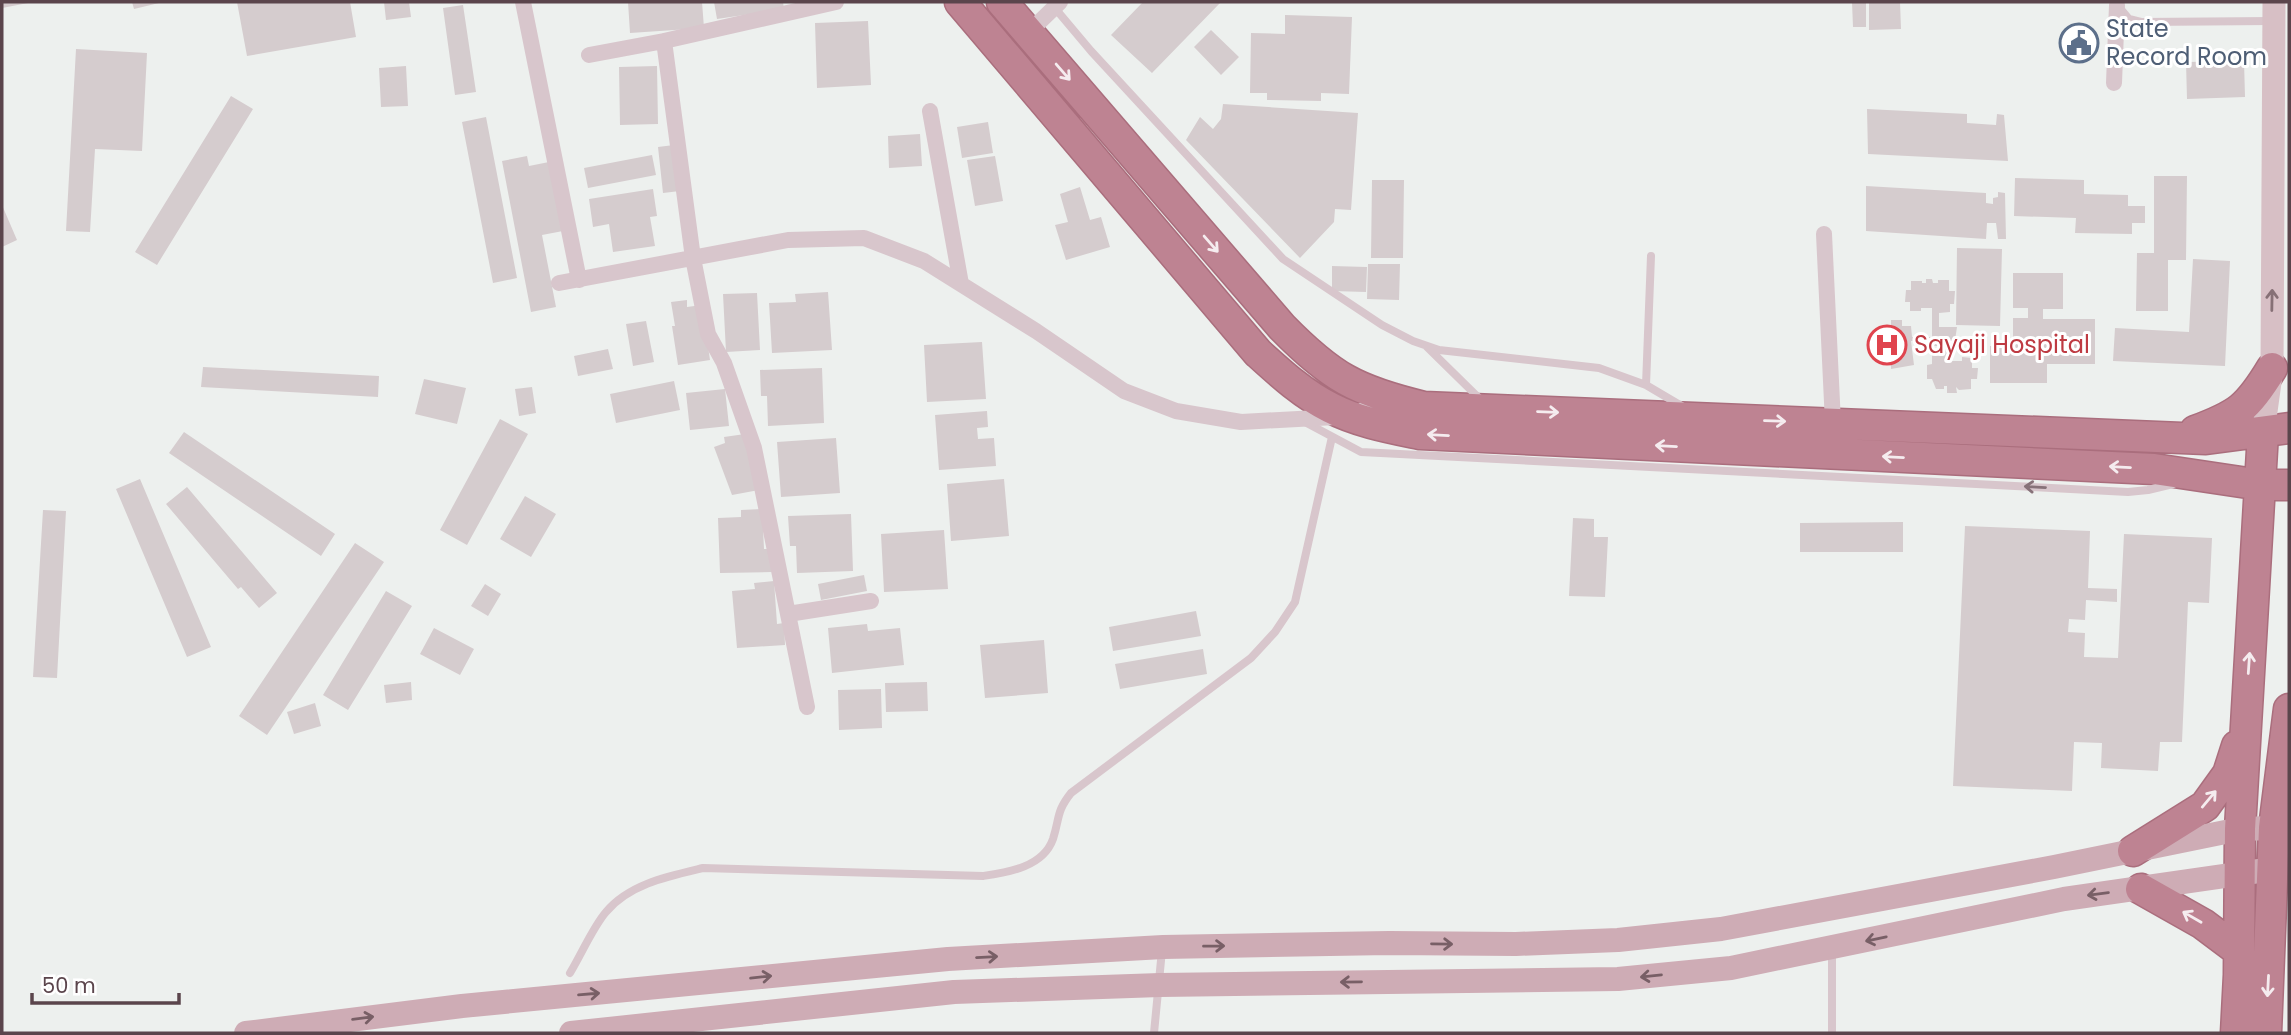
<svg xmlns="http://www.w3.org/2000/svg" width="2291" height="1035" font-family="Poppins,sans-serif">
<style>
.building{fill:#d5ccce}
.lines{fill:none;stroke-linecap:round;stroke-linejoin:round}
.highway-casing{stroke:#aa6e7d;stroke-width:33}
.lane{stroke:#d8c6cc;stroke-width:8}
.street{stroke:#d8c6cc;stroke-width:16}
.secondary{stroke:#d7bfc5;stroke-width:23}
.primary{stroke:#ceacb5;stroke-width:24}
.highway{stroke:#be8392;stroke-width:30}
.oneway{stroke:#f5ecef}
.oneway2{stroke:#867076}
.oneway3{stroke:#877279}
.oneway4{stroke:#785f66}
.labels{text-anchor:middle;stroke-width:6;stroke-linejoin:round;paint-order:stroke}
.service-label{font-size:24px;fill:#4e5e75;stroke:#fff;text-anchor:start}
.health-label{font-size:24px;fill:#be3a42;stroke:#fff;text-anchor:start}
</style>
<rect width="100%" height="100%" fill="#edf0ee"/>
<path class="building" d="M2,2H28V3L2,8Z
M132,2H159V3L134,9Z
M237,2H350L356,37L247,56Z
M384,2H409L411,17L386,20Z
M628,2H702L704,28L630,33Z
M714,2H783L784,9L717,19Z
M1143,2H1221L1152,73L1111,35Z
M1852,2H1866V27H1853Z
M1869,2H1900L1901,29L1869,30Z
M463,5L476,92L455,95L443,8Z
M1285,15L1352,17L1349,94L1321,93V101L1267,100V93H1250L1251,33L1285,34Z
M868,21L871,85L817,88L815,23Z
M1211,30L1239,57L1221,75L1194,47Z
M76,49L147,53L142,151L95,149L90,232L66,231Z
M2244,61L2245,97L2187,99L2186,62Z
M406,66L408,106L381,107L379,68Z
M657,66L658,124L620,125L619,67Z
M231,96L253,109L157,265L135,252Z
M1223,104L1358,113L1351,210L1335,209L1334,222L1300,258L1186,140L1200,117L1213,129L1221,119Z
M1867,109L1967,114V123L1996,125L1997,114L2004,115L2008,161L1868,154Z
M486,117L517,278L493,283L462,122Z
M988,122L993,153L962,158L957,127Z
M920,134L922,166L889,168L888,136Z
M674,145L680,191L663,193L658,147Z
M652,155L656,175L588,188L584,168Z
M527,156L529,166L549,162L563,231L542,235L556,307L531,312L502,161Z
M995,156L1003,201L975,206L967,160Z
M2154,176H2187L2186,260H2168V311H2136L2137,253H2154Z
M2015,178L2084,180V194L2128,195V206H2145V223H2132V234L2075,233L2076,218L2014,216Z
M1372,180H1404L1403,258H1371Z
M1866,186L1986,193V203L1993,204V198L1998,197V192L2005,193L2006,239H1998L1996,223H1987L1986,239L1866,231Z
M1080,187L1090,220L1101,217L1110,247L1066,260L1055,225L1068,222L1060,194Z
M653,189L657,216L650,217L655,246L613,252L609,224L593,227L589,199Z
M2,205L17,240L2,247Z
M1957,248L2002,249L2000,326L1956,325Z
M2193,259L2230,261L2225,366L2113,361L2115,328L2189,332Z
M1368,264H1400L1399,300L1367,299Z
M1332,266L1367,267L1366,292L1332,291Z
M2013,273H2063V309H2043V319H2095V364H2047V383H1990V346H2013V318H2028V308H2013Z
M1926,279H1932L1933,283H1938V280H1949V291H1955L1954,304H1950V312L1939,313V327H1957L1954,347H1950V361H1962V357L1972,358V368H1978L1977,379H1971V389L1959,390L1956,387L1957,393H1947V386H1944V389H1936L1932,379H1927V365L1932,364V355H1943V346H1932V342L1911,341L1914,365L1891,369V364H1879V340H1884L1881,329H1884V325H1891V320H1902V326H1911L1912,337H1932V308H1921V311H1910V302H1905L1906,290H1911V281H1922V283H1926Z
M828,292L832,350L772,353L769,303L796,302L795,294Z
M757,293L760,350L726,352L723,294Z
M687,300V307L702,305L710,360L678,365L672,326H675L671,302Z
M646,321L654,362L633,366L626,324Z
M982,342L986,399L927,402L924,345Z
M608,349L613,369L578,376L574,356Z
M203,367L379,376L378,397L201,387Z
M822,368L824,423L768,426L767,396H761L760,370Z
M424,379L466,388L457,424L415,414Z
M674,381L680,410L616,423L610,394Z
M532,387L536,413L519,416L515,389Z
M725,389L729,426L690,430L686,393Z
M987,411L988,427L977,428L978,439L994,438L996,466L939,470L935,415Z
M500,419L528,434L467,545L440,530Z
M184,432L335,534L321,556L169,453Z
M745,434L759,490L732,495L714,447L725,443L724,437Z
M836,438L840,493L781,497L777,442Z
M140,479L211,647L187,657L116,489Z
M1004,479L1009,536L951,541L947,484Z
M187,487L277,593L259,608L241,587L238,589L166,504Z
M525,496L556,514L531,557L500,539Z
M762,509L764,549H771L772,572L720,573L718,518L741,517V510Z
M43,510L66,511L57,678L33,677Z
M851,514L853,571L797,573L796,546H790L788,516Z
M1573,518L1594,519V537H1608L1605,597L1569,596Z
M1903,522V552H1800V523Z
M1965,526L2090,531L2088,588L2117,589V602L2086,600L2085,620L2069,619L2068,632L2085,633L2084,657L2118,658L2124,534L2212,538L2209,603L2188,602L2182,742H2160L2158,771L2101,768L2102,743L2074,742L2072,791L1953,786Z
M944,530L948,589L884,592L881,534Z
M355,543L384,562L267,735L239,716Z
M864,575L867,591L821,600L818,584Z
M774,581L777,624L784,623L785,645L737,648L732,591L755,589L754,583Z
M485,584L501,594L488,616L471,606Z
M386,591L412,606L348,710L323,695Z
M1196,611L1201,636L1113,651L1109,627Z
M867,624L868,631L900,628L904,665L832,673L828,628Z
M434,628L474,649L460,675L420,654Z
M1044,640L1048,693L985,698L980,645Z
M1203,649L1207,674L1120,689L1115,664Z
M411,682L412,700L386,703L384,685Z
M927,682L928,711L886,712L885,683Z
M881,689L882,728L839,730L838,690Z
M315,703L321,726L294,734L287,712Z"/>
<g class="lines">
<defs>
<path id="highway" d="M960,2L1258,353C1280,373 1304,395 1331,408C1358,422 1391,428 1420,434L2154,469L2261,485H2289
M1002,2L1282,327C1331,377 1356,391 1424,407L2206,439L2289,428
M2195,431C2238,415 2248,408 2272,368
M2133,851L2205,806L2228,774L2237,746
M2141,889L2203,924L2239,951
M2236,1033L2239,975L2240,829L2263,433
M2266,1033L2274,828L2289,709"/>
</defs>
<use href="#highway" class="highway-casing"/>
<path class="lane" d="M1054,7L1091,51L1283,259L1382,325L1413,341L1439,350L1599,368L1646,385L1685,408
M2119,7L2129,19L2141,22L2272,21
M1427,347L1483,402
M1646,385L1651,256
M1303,421L1361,452L2128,492L2148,490L2173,484
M570,973C581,955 593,927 606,912C629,884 669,876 703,868L983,876C1009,872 1043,867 1053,839C1060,817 1056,812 1071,793L1251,658L1275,632L1295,602L1332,437
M1154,1033L1162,950
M1832,1033V949"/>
<path class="street" d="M523,2L579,280
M1029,32L1060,2
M664,41L693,258L708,334L724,363L754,448L807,707
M589,55L664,41L836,2
M2114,83L2117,5
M930,111L961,284
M1824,234L1833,423
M559,283L788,240L864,238L924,261L1036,331L1124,391L1176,411L1241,422L1354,416L1384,397
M788,614L871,601"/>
<path class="secondary" d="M2263,433L2272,368L2274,2"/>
<path class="primary" d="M246,1033L462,1006L948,959L1163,947L1389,943L1516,944L1618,940L1721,929L2054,867L2240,829L2274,828
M571,1033L954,992L1160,985L1618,979L1731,968L2064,899L2273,869"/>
<use href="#highway" class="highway"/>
</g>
<defs><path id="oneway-shaft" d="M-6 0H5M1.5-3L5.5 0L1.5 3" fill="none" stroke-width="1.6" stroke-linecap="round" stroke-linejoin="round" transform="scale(1.75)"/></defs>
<g class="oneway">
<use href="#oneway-shaft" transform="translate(1063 72) rotate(49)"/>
<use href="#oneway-shaft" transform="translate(1211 244) rotate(49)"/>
<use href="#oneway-shaft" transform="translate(1548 412) rotate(2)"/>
<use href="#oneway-shaft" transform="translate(1775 421) rotate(2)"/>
<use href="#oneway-shaft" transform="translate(1438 435) rotate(-177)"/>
<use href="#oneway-shaft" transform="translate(1666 446) rotate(-177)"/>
<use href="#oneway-shaft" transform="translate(1893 457) rotate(-177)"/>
<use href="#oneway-shaft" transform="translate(2120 467) rotate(-177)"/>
<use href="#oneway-shaft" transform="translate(2249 663) rotate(-86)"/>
<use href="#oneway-shaft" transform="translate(2209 799) rotate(-50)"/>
<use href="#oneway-shaft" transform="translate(2192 917) rotate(-150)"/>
<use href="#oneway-shaft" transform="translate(2268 986) rotate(93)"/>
</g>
<use class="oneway2" href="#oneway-shaft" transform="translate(2272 300) rotate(-89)"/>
<use class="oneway3" href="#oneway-shaft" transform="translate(2035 487) rotate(-177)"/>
<g class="oneway4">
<use href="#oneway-shaft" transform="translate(2098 894) rotate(173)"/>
<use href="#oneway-shaft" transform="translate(1876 939) rotate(168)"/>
<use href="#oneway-shaft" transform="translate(1442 944) rotate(1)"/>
<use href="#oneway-shaft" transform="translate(1214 946) rotate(-1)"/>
<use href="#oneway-shaft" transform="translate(987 957) rotate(-3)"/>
<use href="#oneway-shaft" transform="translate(1651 976) rotate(174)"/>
<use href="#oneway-shaft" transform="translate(761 977) rotate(-6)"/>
<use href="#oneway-shaft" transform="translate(1351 982) rotate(179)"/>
<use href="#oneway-shaft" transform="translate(589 994) rotate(-5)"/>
<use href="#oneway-shaft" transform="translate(363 1018) rotate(-7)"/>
</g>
<defs>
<symbol id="civic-ring" viewBox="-11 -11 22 22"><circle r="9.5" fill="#fff" stroke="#5c6f8a" stroke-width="1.5"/><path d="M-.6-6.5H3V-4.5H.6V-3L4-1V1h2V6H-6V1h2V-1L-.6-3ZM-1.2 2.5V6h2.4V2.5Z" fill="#5c6f8a"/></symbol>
<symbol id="hospital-ring" viewBox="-11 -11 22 22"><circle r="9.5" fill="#fff" stroke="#e0444e" stroke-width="1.5"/><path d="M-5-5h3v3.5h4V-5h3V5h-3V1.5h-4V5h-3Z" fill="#e0444e"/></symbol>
</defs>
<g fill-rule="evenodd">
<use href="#civic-ring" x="2057" y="21" width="44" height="44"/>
<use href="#hospital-ring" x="1865" y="323" width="44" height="44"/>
</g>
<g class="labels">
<g class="service-label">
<text x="2106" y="37">State<tspan x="2106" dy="28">Record Room</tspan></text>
</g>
<g class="health-label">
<text x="1914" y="353">Sayaji Hospital</text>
</g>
</g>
<rect width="2291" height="1035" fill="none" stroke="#5b454c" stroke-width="7"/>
<path d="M32 993v10h147v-10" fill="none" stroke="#5b454c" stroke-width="3.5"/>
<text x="42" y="993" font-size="21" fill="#5b454c" stroke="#ffffff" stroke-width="5" paint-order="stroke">50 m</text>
</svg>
